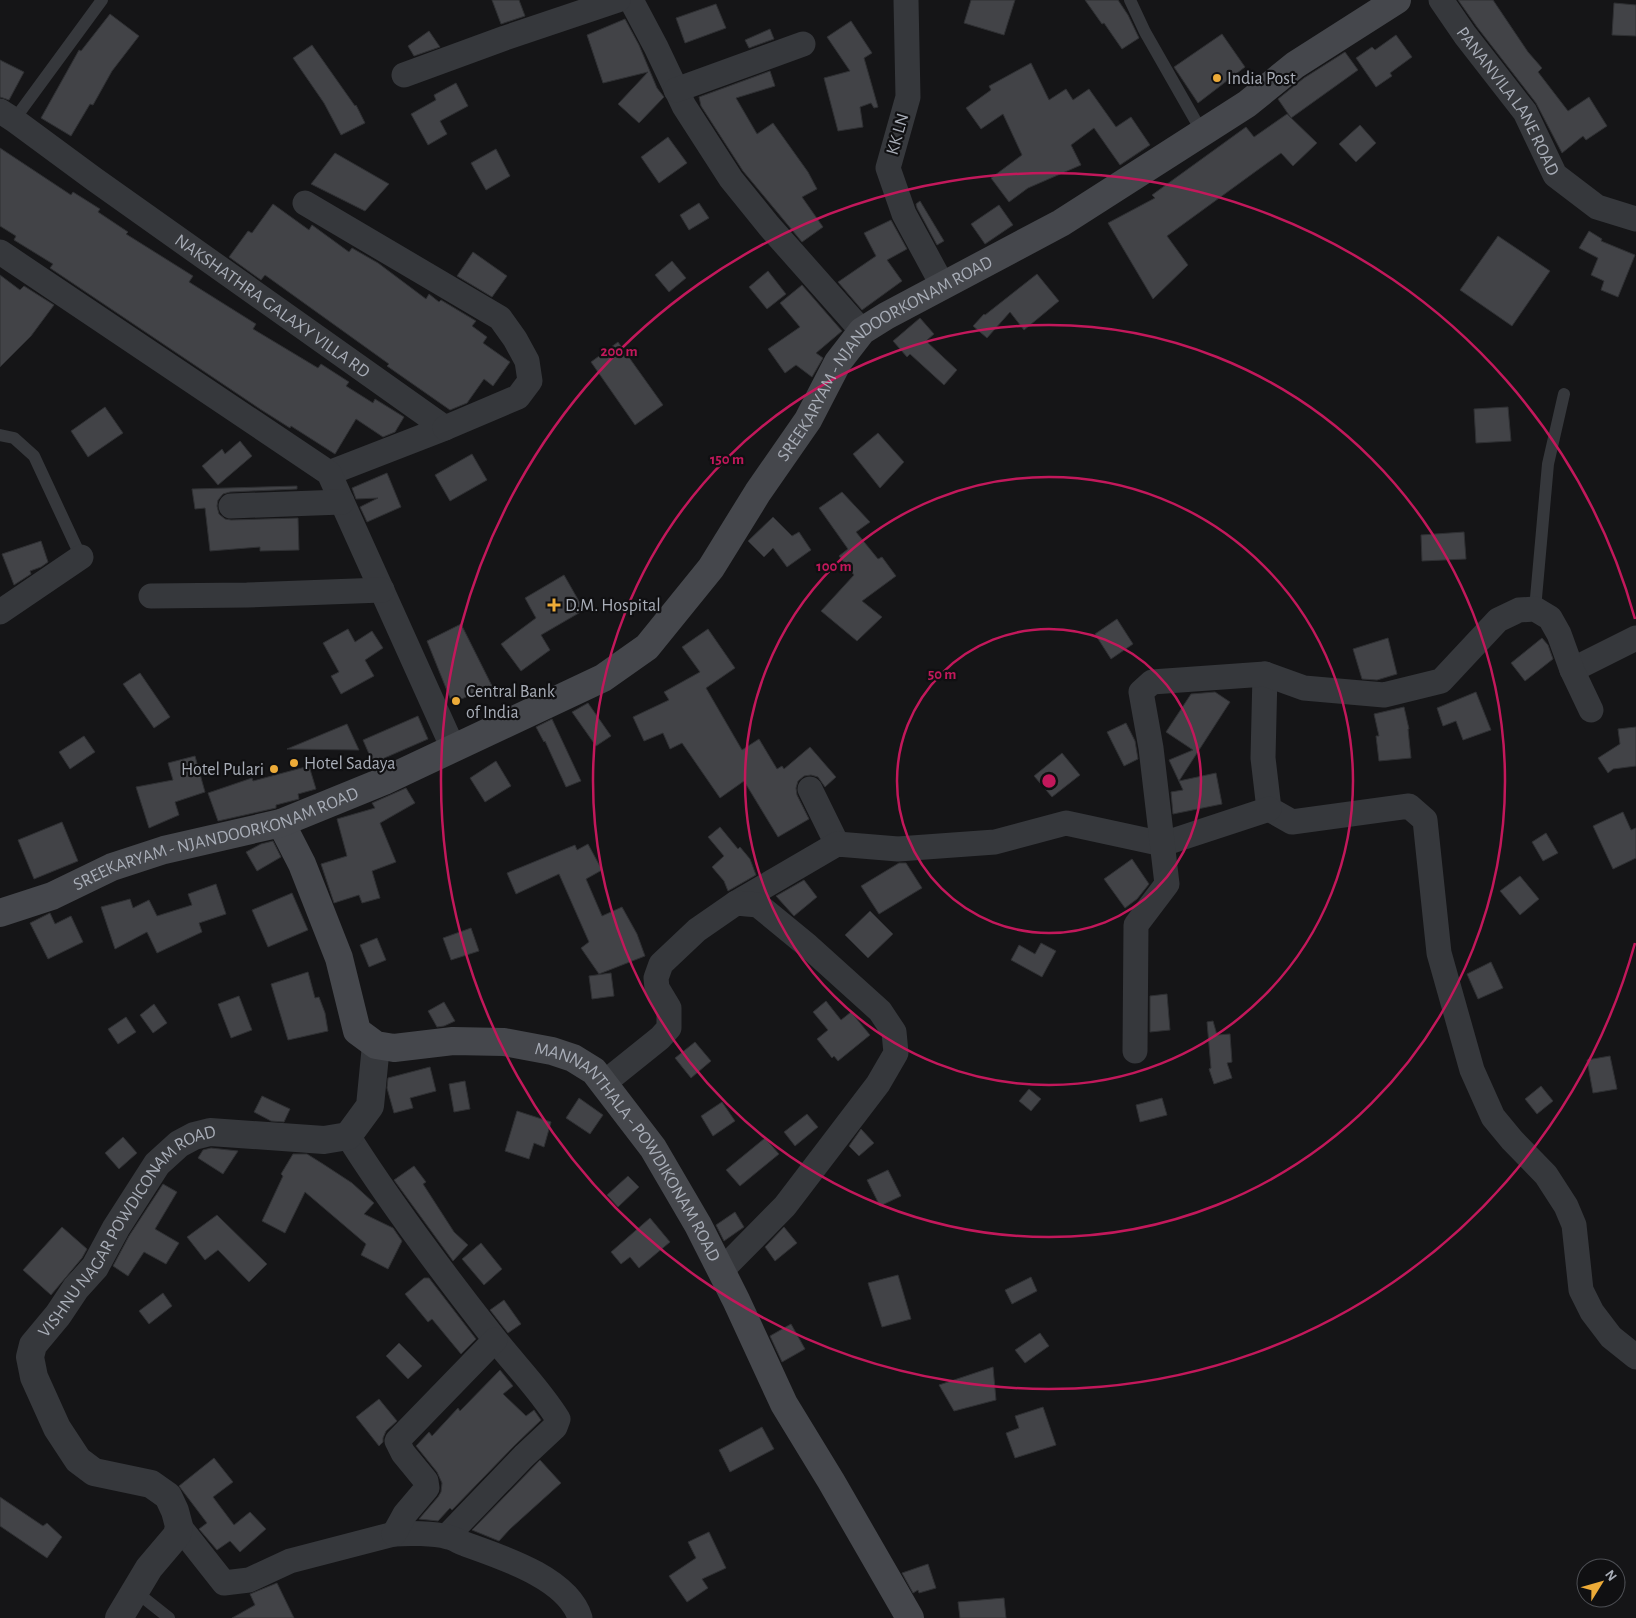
<svg xmlns="http://www.w3.org/2000/svg" width="1636" height="1618" font-family="'Alegreya Sans',sans-serif">
<style>
.building{fill:#424347;stroke:#2f3033}
.lines{fill:none;stroke-linecap:round;stroke-linejoin:round}
.service{stroke:#36383c;stroke-width:12}
.minor{stroke:#36383c;stroke-width:25}
.tertiary{stroke:#36383c;stroke-width:28}
.secondary{stroke:#45474c;stroke-width:28}
.ring{fill:none;stroke:#c2185b;stroke-width:2.5}
.poi-dot{fill:#edab38;stroke:#101012;stroke-width:2}
.labels{text-anchor:middle;stroke-width:4.5;stroke-linejoin:round;paint-order:stroke}
.poi-label{font-size:18px;fill:#a8adb7;stroke:#101012;text-anchor:start}
.street-label{font-size:18px;fill:#a8adb7;stroke:#101012}
.centre{fill:#c2185b;stroke:#101012;stroke-width:2.5}
.ring-label{font-size:15px;text-anchor:middle;font-weight:bold;fill:#c2185b;stroke:#101012;stroke-width:4.5;stroke-linejoin:round;paint-order:stroke}
</style>
<rect width="100%" height="100%" fill="#151517"/>
<path class="building" d="M492,0H519L525,16L501,24Z
M971,0H1015L1004,35L964,23Z
M1085,0H1118L1128,15L1139,38L1122,49L1104,23L1102,24Z
M1458,0H1493L1528,52L1542,68L1538,72L1568,111L1589,97L1607,126L1586,140L1583,136L1562,153L1536,103L1477,27Z
M1614,3L1636,5V36L1612,35Z
M716,4L726,28L685,43L676,18Z
M110,14L139,36L112,71L93,105L90,104L71,136L41,118L79,50L81,51Z
M625,19L639,45L657,88L664,97L639,123L618,104L648,72L603,83L587,35Z
M851,21L872,53L864,58L878,107L874,108L871,103L860,107L863,127L838,131L824,78L850,71L827,37Z
M770,29L774,39L749,48L745,40Z
M429,31L440,47L414,56L408,46Z
M1222,34L1245,67L1198,103L1174,67Z
M1396,35L1412,57L1390,73L1392,76L1376,87L1356,58L1372,47L1375,50Z
M312,45L355,106L356,105L365,123L341,135L324,103L293,58Z
M1345,52L1358,70L1291,118L1278,99L1304,78Z
M0,60L24,72L9,100L0,97Z
M1031,63L1049,100L1066,89L1073,100L1089,89L1116,127L1131,117L1150,145L1120,165L1094,128L1071,145L1081,165L1028,188L1009,202L991,178L1022,155L1003,114L981,129L966,108L991,90L989,86Z
M770,71L775,86L736,98L757,134L773,123L808,172L817,189L802,197L823,227L802,242L743,171L701,106L699,97Z
M456,83L468,106L440,121L447,134L428,145L411,114L436,100L434,95Z
M1287,114L1317,143L1293,166L1281,153L1167,236L1188,265L1153,299L1108,223L1155,198L1152,195L1246,127L1254,137Z
M1360,125L1376,143L1356,162L1339,144Z
M668,137L687,163L659,183L641,157Z
M0,148L71,195L73,192L100,209L98,212L128,232L126,234L193,276L189,282L256,324L253,329L318,368L321,364L349,382L346,386L373,403L375,399L404,417L395,432L383,437L356,419L335,454L291,426L290,428L260,409L50,268L53,264L14,240L16,236L0,226Z
M496,149L510,176L486,190L471,163Z
M335,153L389,184L365,211L311,184Z
M920,201L944,241L937,245L917,208L916,204Z
M699,203L709,218L689,230L680,215Z
M273,204L309,230L312,225L349,252L352,248L378,263L426,299L429,294L439,302L441,300L476,321L472,326L487,337L483,343L510,362L493,386L484,379L467,403L450,410L387,366L389,364L265,275L261,280L229,257L248,231L252,233Z
M999,205L1013,225L985,244L971,224Z
M891,220L907,249L887,260L902,281L862,310L838,282L876,256L864,233Z
M1589,231L1602,239L1601,241L1635,255L1618,297L1601,290L1604,281L1591,275L1598,258L1579,248Z
M1498,236L1550,271L1512,326L1460,290Z
M473,252L507,276L492,297L457,276Z
M672,261L686,278L669,292L655,275Z
M768,271L786,294L767,309L749,287Z
M1037,274L1059,301L1024,330L1010,312L987,338L973,326L984,314L985,315Z
M0,275L20,290L24,286L54,305L31,336L0,367Z
M802,285L842,331L816,353L823,358L812,377L796,365L785,373L768,349L800,327L780,303Z
M920,318L934,334L926,341L957,370L944,385L910,354L907,357L893,341Z
M618,342L663,405L635,425L591,362Z
M105,407L123,433L88,457L71,431Z
M1508,407L1511,441L1476,443L1474,409Z
M878,433L904,462L880,488L853,454Z
M240,441L252,456L218,485L202,466L222,449L225,454Z
M472,454L487,480L450,501L435,475Z
M387,473L401,507L367,522L360,507L378,498L356,499L352,488Z
M297,486V489L230,492L223,494L218,500L217,506L219,514L225,519L231,520L298,518L299,550L260,551V547L210,551L205,508L195,509L192,489Z
M842,492L870,522L856,532L878,559L882,557L896,576L862,601L882,617L857,641L821,611L854,575L839,556L848,549L819,508Z
M773,517L792,536L799,532L811,550L787,567L773,548L764,557L748,541Z
M1464,532L1466,559L1422,561L1421,535Z
M41,541L48,562L41,567L30,571L31,574L14,585L2,554Z
M564,575L584,610L541,635L550,650L521,671L501,644L536,618L525,598Z
M1117,619L1133,644L1111,659L1095,634Z
M461,624L492,686L452,703L427,641Z
M348,629L355,642L372,631L383,648L365,660L374,676L341,694L331,676L339,672L323,643Z
M708,629L735,668L706,688L742,750L759,739L777,769L782,766L784,769L810,747L836,777L825,787L818,777L811,775L804,776L798,781L796,788L797,795L809,819L778,837L744,781L720,798L682,743L670,749L663,733L644,741L633,717L669,700L664,692L700,672L682,647Z
M1388,638L1397,674L1377,680L1362,679L1353,649Z
M1542,638L1548,645L1553,659L1525,681L1511,663Z
M140,673L170,717L154,728L123,684Z
M1215,692L1230,702L1179,781L1216,773L1222,804L1173,814L1171,792L1183,790L1169,760L1193,750L1166,732L1191,694Z
M1476,692L1491,730L1463,740L1456,721L1443,726L1437,708Z
M588,703L611,736L596,746L572,712Z
M1404,707L1409,729H1408L1411,758L1379,761L1376,736H1379L1374,714Z
M418,716L428,739L373,763L363,740Z
M552,719L581,781L566,787L545,741L544,742L536,727Z
M1126,723L1135,741L1138,759L1124,766L1107,732Z
M347,724L359,750L287,749Z
M1636,727V766L1613,769L1608,773L1598,758L1620,744L1618,729Z
M84,736L95,752L70,769L59,752Z
M1062,753L1080,775L1052,797L1034,776Z
M195,756L205,792L175,802L179,815L149,828L136,787L173,780L168,763Z
M496,761L511,786L485,802L470,778Z
M309,766L316,789L298,794L299,799L276,805V808L218,821L208,793L252,778L253,781Z
M406,788L415,803L380,823L396,862L372,871L380,898L362,903L359,895L334,903L321,864L347,856L337,819L375,808L372,803Z
M1623,812L1631,830L1636,828V858L1613,869L1593,826Z
M62,822L78,861L34,879L18,840Z
M720,827L738,849L740,847L750,859L756,875L728,891L724,881L712,867L724,856L708,837Z
M1546,833L1558,853L1543,861L1532,842Z
M273,841L281,857L257,871L246,852L261,844Z
M588,844L602,870L586,879L602,916L622,907L637,934L645,956L599,974L581,948L589,942L559,874L516,894L507,873L575,845L577,850Z
M1132,859L1149,884L1137,899L1125,908L1104,879Z
M899,863H906L922,888L879,914L861,886Z
M1520,876L1539,899L1520,915L1500,891Z
M804,880L817,897L794,916L776,896Z
M216,884L226,914L199,923L202,932L157,953L147,932L115,949L101,907L130,899L133,908L149,900L157,916L192,905L188,894Z
M292,893L308,930L268,947L252,910Z
M870,911L893,934L868,958L845,935Z
M50,913L55,924L71,916L83,942L48,959L30,923Z
M471,928L479,951L451,960L443,938Z
M377,938L386,960L369,967L360,945Z
M1041,943L1056,951L1042,977L1011,960L1019,945L1035,954Z
M1491,962L1503,988L1478,999L1467,974Z
M308,972L315,998L319,997L325,1013L328,1031L288,1040L271,984Z
M611,973L614,996L592,999L589,976Z
M1167,994L1170,1030L1150,1032V996Z
M239,996L252,1030L231,1038L218,1004Z
M826,1001L841,1020L851,1012L870,1035L838,1061L834,1056L832,1058L817,1039L828,1030L813,1012Z
M444,1002L455,1021L444,1026L437,1027L428,1011Z
M154,1004L167,1023L153,1033L140,1015Z
M126,1017L136,1032L118,1044L108,1029Z
M1213,1021L1217,1035L1230,1034L1232,1062L1227,1063L1232,1078L1214,1084L1209,1069L1211,1068L1207,1022Z
M695,1042L711,1061L691,1078L675,1058Z
M1610,1056L1617,1089L1593,1093L1587,1060Z
M430,1067L436,1091L410,1098L413,1108L394,1113L387,1088L388,1078Z
M465,1081L470,1109L454,1112L449,1084Z
M1541,1086L1553,1101L1537,1114L1525,1099Z
M1029,1089L1041,1099L1031,1111L1019,1101Z
M262,1096L290,1109L284,1122L271,1121L254,1112Z
M579,1098L603,1115L590,1134L566,1118Z
M1162,1098L1167,1115L1140,1122L1136,1105Z
M722,1102L735,1121L713,1136L701,1116Z
M517,1111L551,1122L544,1147L534,1143L529,1159L505,1151Z
M807,1114L818,1127L795,1146L784,1132Z
M861,1129L874,1143L859,1156L849,1146Z
M123,1137L137,1153L119,1169L105,1153Z
M765,1138L779,1154L740,1186L726,1170Z
M211,1148L238,1151L223,1174L198,1158L203,1150Z
M293,1154H307L323,1164L352,1183L374,1203L364,1214L393,1228L402,1241L388,1269L361,1255L366,1244L305,1192L285,1233L262,1221L283,1176L281,1174Z
M414,1166L426,1182L423,1184L454,1232L468,1245L453,1261L394,1180Z
M888,1170L901,1196L880,1206L867,1180Z
M628,1176L639,1187L618,1207L607,1195Z
M163,1184L177,1192L155,1229L179,1243L166,1264L144,1252L128,1276L113,1266L129,1236Z
M735,1212L744,1227L724,1241L716,1225Z
M217,1215L267,1264L249,1282L218,1250L205,1260L187,1237Z
M650,1218L670,1242L639,1268L630,1257L621,1264L611,1252Z
M62,1227L87,1249L82,1258L51,1295L23,1270Z
M784,1227L797,1243L775,1261L765,1247Z
M481,1243L502,1269L484,1285L462,1259Z
M898,1275L911,1319L882,1327L868,1283Z
M1031,1277L1037,1291L1012,1304L1005,1290Z
M424,1278H429L476,1339L461,1354L432,1319L428,1322L405,1294Z
M163,1293L172,1306L149,1324L139,1311Z
M504,1300L521,1324L508,1333L490,1310Z
M791,1324L805,1349L782,1362L770,1336Z
M1040,1333L1049,1346L1025,1363L1015,1350Z
M399,1343L422,1366L408,1379L386,1356Z
M993,1367L996,1400L954,1411L939,1385Z
M500,1370L513,1386L503,1394L526,1416L534,1410L541,1420L514,1446L452,1510L450,1508L438,1521L419,1519L438,1497L441,1492L442,1483L437,1472L416,1446L429,1432L432,1436L458,1408L460,1411Z
M379,1399L397,1421L386,1431L383,1438V1442L379,1446L356,1417Z
M1043,1407L1056,1445L1015,1458L1006,1433L1019,1428L1015,1416Z
M762,1427L774,1449L730,1472L719,1450Z
M214,1458L233,1482L213,1497L234,1525L250,1512L266,1529L240,1552L230,1541L217,1550L199,1529L207,1523L179,1486Z
M540,1460L561,1483L510,1529L499,1541L472,1530Z
M0,1497L43,1526L47,1523L62,1537L47,1558L0,1526Z
M709,1532L726,1568L702,1579L708,1588L687,1602L669,1576L696,1558L688,1542Z
M928,1564L936,1588L919,1593L918,1590L913,1593L902,1573Z
M277,1583L294,1618H232L255,1605L250,1594Z
M1004,1598L1006,1618H960L958,1602Z"/>
<g class="lines">
<path class="service" d="M1130,0L1145,32L1202,132
M14,120L102,0
M0,435L14,438L34,456L81,557
M1535,609L1548,464L1564,394
M135,1591L169,1618"/>
<g class="minor">
<path d="M631,0L656,47L684,106L731,179L769,226L862,331"/>
<path d="M906,0L908,97L888,168L904,214L943,286"/>
<path id="s1" d="M1441,0L1465,35L1525,112L1555,175L1597,207L1636,219"/>
<path d="M404,75L505,38L618,0"/>
<path d="M676,90L803,44"/>
<path id="s2" d="M0,111L14,120L94,179L445,428L329,473"/>
<path d="M305,203L500,318L515,339L527,361L530,381L518,397L445,428"/>
<path d="M0,252L329,473L453,748"/>
<path d="M231,506L342,502"/>
<path d="M151,596L247,595L382,590"/>
<path d="M0,612L81,557"/>
<path d="M1572,670L1636,638"/>
<path d="M1265,674L1263,758L1269,809L1292,822L1409,806L1425,820L1439,953L1472,1070L1493,1117L1512,1140L1546,1175L1566,1206L1574,1225L1581,1290L1592,1312L1611,1337L1636,1357"/>
<path d="M810,789L837,844"/>
<path d="M736,903L837,844L898,849L995,842L1066,823L1163,844L1269,809"/>
<path d="M1135,1051L1136,925L1167,884L1151,748L1141,692L1152,682L1265,674L1304,688L1384,695L1441,681L1498,620L1519,610L1535,609L1550,618L1559,634L1572,670L1591,710"/>
<path d="M604,1083L660,1038L669,1028V1008L657,988L656,978L661,964L697,930L736,903L758,905L808,946L880,1011L894,1032L896,1053L878,1084L785,1206L721,1271"/>
<path d="M348,1136C391,1204 440,1269 490,1333C512,1362 539,1388 558,1419L555,1427L524,1456L447,1536"/>
<path d="M179,1526L224,1583L249,1580L290,1561L394,1534C408,1533 434,1533 448,1537C454,1538 459,1542 465,1544C501,1557 568,1578 580,1618"/>
<path d="M394,1534L405,1514L427,1488L426,1481L403,1453L397,1441L495,1340"/>
</g>
<path class="tertiary" id="s3" d="M119,1618L149,1568L177,1535L179,1526L175,1511L168,1496L151,1484L94,1472L78,1460L57,1428L34,1377L30,1357L33,1345L58,1315L76,1288L95,1267L116,1228L157,1164L179,1144L194,1136L210,1132L324,1140L348,1136L370,1106L376,1045"/>
<g class="secondary">
<path id="s4" d="M281,823L302,864L339,958L357,1031L376,1045L394,1048L453,1041L504,1042L552,1051L573,1058L594,1071L653,1148L698,1225L736,1300L784,1404L831,1481L910,1618"/>
<path id="s5" d="M0,913L52,896L112,867L164,850L281,823L384,781L603,678L647,647L711,568L758,492L808,420L838,362L862,331L886,316L1061,223L1247,104L1295,65L1397,0"/>
</g>
</g>
<g class="ring">
<circle cx="1049" cy="781" r="152"/>
<circle cx="1049" cy="781" r="304"/>
<circle cx="1049" cy="781" r="456"/>
<path d="M1635 943A608 608 0 1 1 1635 619"/>
</g>
<g class="poi-dot">
<circle cx="1217" cy="78" r="5"/>
<path d="M551.5 597.5h5v5h5v5h-5v5h-5v-5h-5v-5h5z"/>
<circle cx="456" cy="701" r="5"/>
<circle cx="294" cy="763" r="5"/>
<circle cx="274" cy="769" r="5"/>
</g>
<g class="labels">
<g class="poi-label">
<text x="1227" y="84">India Post</text>
<text x="565" y="611">D.M. Hospital</text>
<text x="466" y="697">Central Bank<tspan x="466" dy="21">of India</tspan></text>
<text x="304" y="769">Hotel Sadaya</text>
<text x="264" y="775" text-anchor="end">Hotel Pulari</text>
</g>
<g class="street-label">
<text dy="6" stroke="none"><textPath href="#s1" startOffset="122">PANANVILA LANE ROAD</textPath></text>
<text transform="translate(897 134) rotate(-74)" y="6">KK LN</text>
<text dy="6" stroke="none"><textPath href="#s2" startOffset="335">NAKSHATHRA GALAXY VILLA RD</textPath></text>
<text dy="6" stroke="none"><textPath href="#s5" startOffset="1084">SREEKARYAM - NJANDOORKONAM ROAD</textPath></text>
<text dy="6" stroke="none"><textPath href="#s5" startOffset="229">SREEKARYAM - NJANDOORKONAM ROAD</textPath></text>
<text dy="6" stroke="none"><textPath href="#s4" startOffset="551">MANNANTHALA - POWDIKONAM ROAD</textPath></text>
<text dy="6" stroke="none"><textPath href="#s3" startOffset="520">VISHNU NAGAR POWDICONAM ROAD</textPath></text>
</g>
</g>
<circle cx="1049" cy="781" r="8" class="centre"/>
<g class="ring-label">
<text x="619" y="356">200 m</text>
<text x="727" y="464">150 m</text>
<text x="834" y="571">100 m</text>
<text x="942" y="679">50 m</text>
</g>
<g transform="translate(1601 1583) rotate(53)"><circle r="24" fill="#101012" stroke="#4d4f54"/>
<path d="M0-4L9 19L0 12L-9 19Z" fill="#edab38"/>
<text y="-8" font-size="14" font-weight="bold" text-anchor="middle" fill="#a8adb7">N</text>
</g>
</svg>
